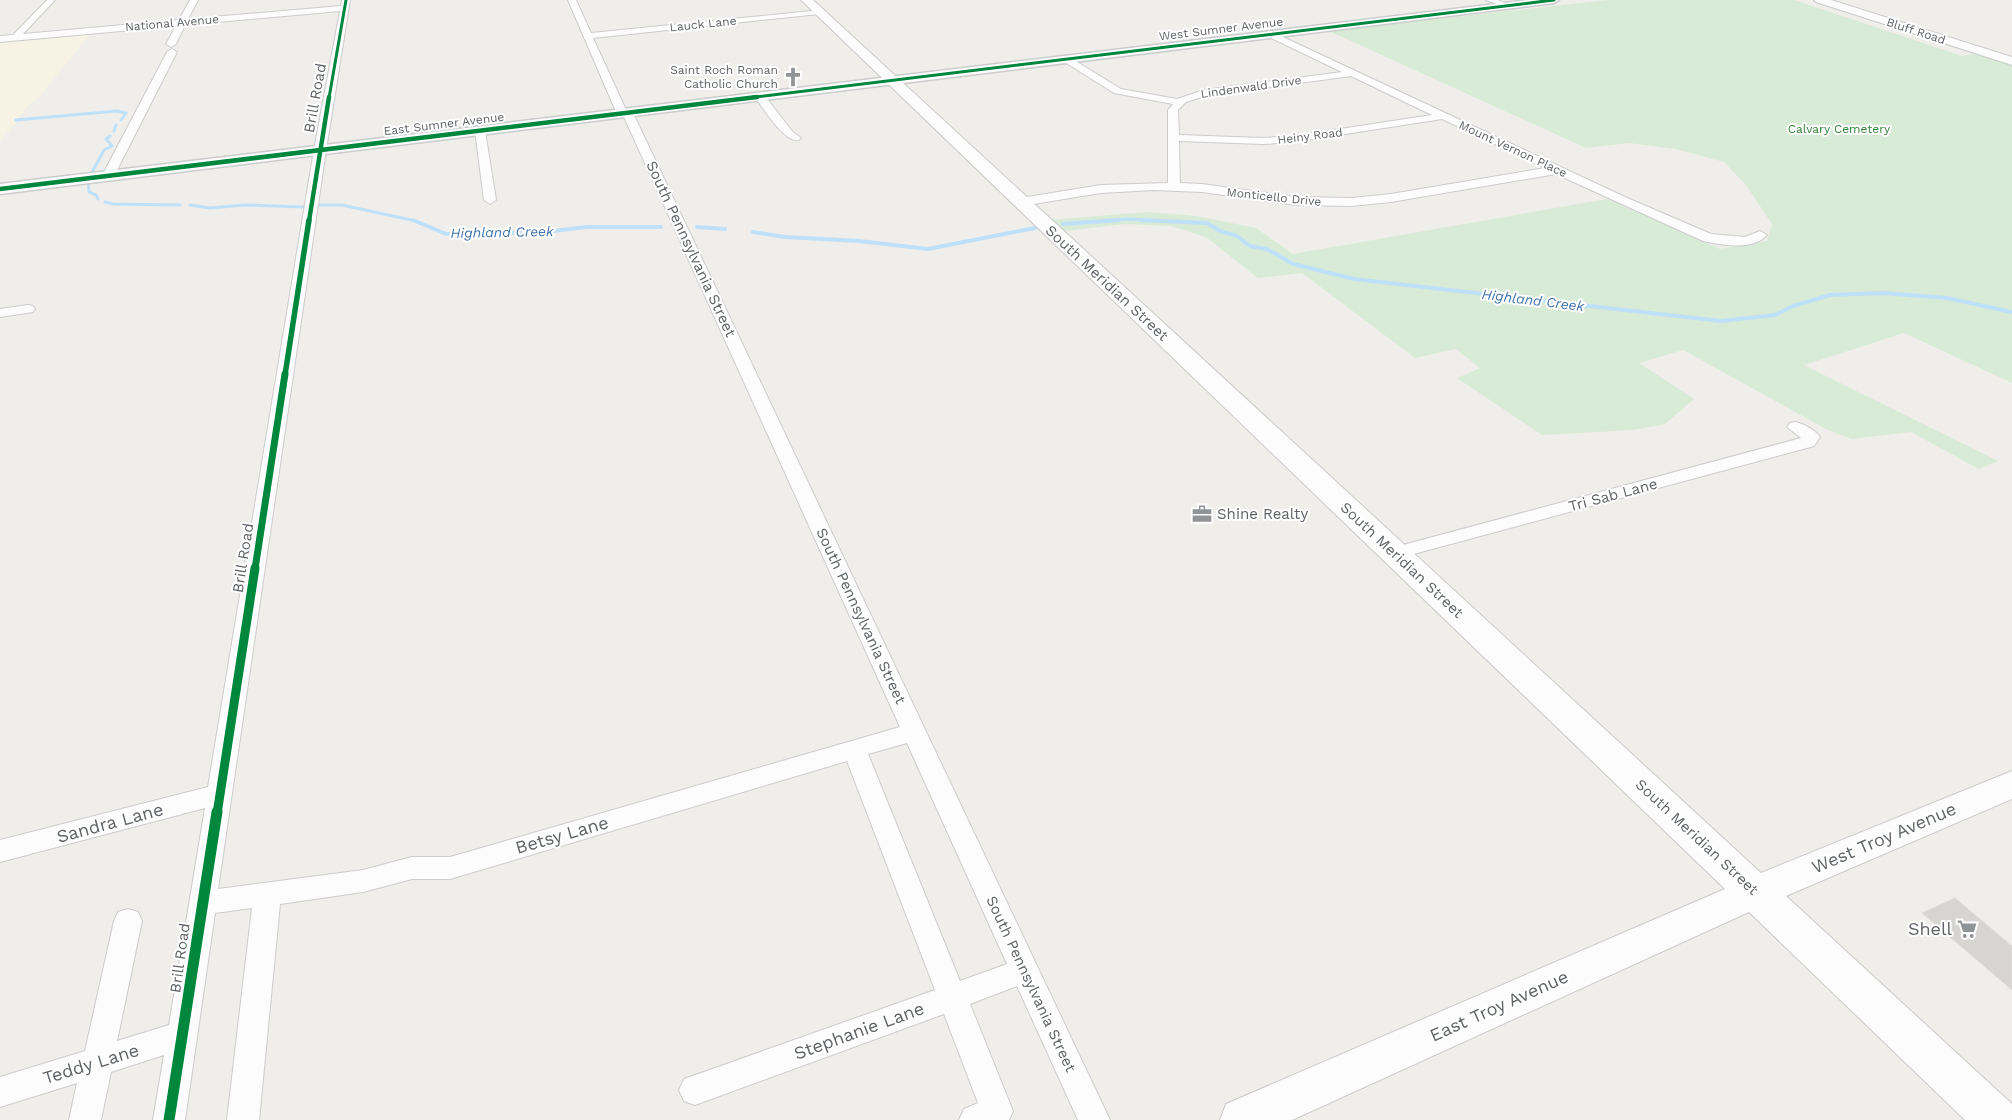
<svg xmlns="http://www.w3.org/2000/svg" width="2012" height="1120" font-family="'Work Sans',sans-serif">
<style>
.commercial{fill:#f7f3e4}
.green{fill:#d8ebd6}
.lines{fill:none;stroke-linecap:round;stroke-linejoin:round}
.stream-far1{stroke:#bfe0f9;stroke-width:3}
.stream{stroke:#bfe0f9;stroke-width:4}
.building{fill:#d6d5d3;stroke:#deddd9}
.minor-casing{stroke:#cbcccc;stroke-width:2}
.tertiary-casing{stroke:#cbcccc;stroke-width:3}
.secondary-casing{stroke:#cacacb;stroke-width:2}
.minor{fill:#fdfcfc;fill-rule:evenodd}
.tertiary{fill:#fdfcfc;fill-rule:evenodd}
.secondary{fill:#fdfcfc;fill-rule:evenodd}
.cycleway-far5-casing{stroke:#fff;stroke-width:4.5}
.cycleway-far4-casing{stroke:#fff;stroke-width:6}
.cycleway-far3-casing{stroke:#fff;stroke-width:8}
.cycleway-far2-casing{stroke:#fff;stroke-width:9}
.cycleway-far1-casing{stroke:#fff;stroke-width:12}
.cycleway-casing{stroke:#fff;stroke-width:14}
.cycleway-far5{stroke:#00873e;stroke-width:3}
.cycleway-far4{stroke:#00873e;stroke-width:4.5}
.cycleway-far3{stroke:#00873e;stroke-width:5.5}
.cycleway-far2{stroke:#00873e;stroke-width:7}
.cycleway-far1{stroke:#00873e;stroke-width:9}
.cycleway{stroke:#00873e;stroke-width:11}
.labels{text-anchor:middle;stroke-width:4;stroke-linejoin:round;paint-order:stroke}
.far-street-label{font-size:12px;fill:#5f6368;stroke:#fff}
.far-poi-label{font-size:12px;fill:#5f6368;stroke:#fff;text-anchor:end}
.far-park-label{font-size:12px;fill:#348238;stroke:#fff}
.far-water-label{font-size:14px;font-style:italic;fill:#4174aa;stroke:#fff}
.street-label{font-size:15px;fill:#5f6368;stroke:#fff}
.poi-label{font-size:15px;fill:#5f6368;stroke:#fff;text-anchor:start}
.near-street-label{font-size:18px;fill:#5f6368;stroke:#fff}
.near-poi-label{font-size:18px;fill:#5f6368;stroke:#fff;text-anchor:end}
</style>
<rect width="100%" height="100%" fill="#efeeea"/>
<path class="commercial" d="M91,33L40,96L29,105L0,142V42Z"/>
<path class="green" d="M1608,0H1794L1962,56L1978,53L2012,64V383L1904,333L1804,365L1998,461L1979,469L1911,432L1852,439L1828,430L1683,350L1639,363L1694,399L1665,424L1633,430L1542,435L1457,378L1480,368L1456,349L1415,358L1302,273L1258,278L1206,237L1171,226L1125,224L1064,231L1049,220L1148,212L1196,216L1256,228L1293,254L1607,199L1720,249L1767,241L1772,224L1746,185L1724,162L1676,149L1629,143L1586,148L1329,31Z"/>
<g class="lines">
<path class="stream-far1" d="M16,120L117,111L126,113L121,120
M114,131L116,125
M90,176L104,150L112,146L106,139L110,136
M88,180L89,192L96,195L98,199
M105,202L113,204L180,205
M190,205L210,208L245,205L304,207
M318,205H342L416,221
M1103,221L1127,219L1165,221"/>
<path class="stream" d="M413,220L446,234L545,232L587,227H661
M1140,220L1207,223L1220,231L1237,236L1250,246L1267,249L1293,264L1354,279L1721,321L1775,315L1793,306L1830,295L1882,293L1947,298L2012,312
M1063,224L1119,220
M697,227L725,229
M753,232L785,237L859,241L928,249L1035,228"/>
</g>
<path class="building" d="M1955,898L2012,946V990L1922,913Z"/>
<g class="lines">
<defs>
<path id="minor" d="M47,0H55L23,34L179,20L190,0H198L188,19L341,6L342,0H350L326,150L218,889L363,870L412,857H450L900,727L624,117L618,116L617,114L568,0H576L591,33L822,10V14H819L593,38L626,110L632,111L633,113L1110,1120H1078L1017,986L970,1004L1013,1111L1009,1120H959L964,1109L978,1103L944,1014L695,1105L684,1101L679,1090L684,1079L935,990L847,761L450,879H412L363,892L280,904L259,1120H227L252,908L215,913L185,1120H153L164,1055L111,1072L101,1120H69L77,1083L0,1107V1077L85,1051L114,921L118,912L128,909L138,912L142,921L117,1041L169,1025L205,808L0,862V840L208,787L314,150L340,11L185,25L176,44L171,47L166,44L176,26L0,42V36L13,35ZM907,743L1007,964L960,981L868,754Z
M1486,0H1498L1511,6L1507,8Z
M1270,31L1625,197L1711,234L1745,237L1760,231L1767,235C1753,251 1722,245 1703,241L1556,174L1391,202L1351,206L1296,205L1202,192L1154,190L1101,193L1021,206L1015,202L1021,198L1101,185L1168,183V110L1173,104L1114,93L1063,61V57H1069L1121,89L1177,99L1204,90L1342,72L1267,36V32ZM1351,76L1432,115L1294,136L1263,138L1179,135L1178,110L1186,102L1205,96ZM1442,119L1545,168L1391,194L1351,198L1296,197L1202,184L1180,183L1179,141L1263,144L1294,142Z
M172,49L177,52L114,176L112,179H104L102,176L167,52Z
M760,94L764,95L792,131L801,138L799,140C785,144 763,108 755,97Z
M480,128L485,131L496,200L490,204L484,200L475,131Z
M28,305L33,306L35,309L33,312L0,317V309Z
M1796,422C1804,424 1815,430 1820,437L1814,446L1395,559L1388,557L1385,553L1388,549L1801,438L1787,427L1790,423Z"/>
<path id="tertiary" d="M1529,0H1559L1554,3L0,194V184Z"/>
<path id="secondary" d="M801,0H813L1761,873L2012,771V799L1786,896L2012,1104V1120H1965L1749,912L1292,1120H1220L1226,1104L1725,889Z
M1814,0H1831L2012,57V65L1816,2Z"/>
</defs>
<use href="#minor" class="minor-casing"/>
<use href="#tertiary" class="tertiary-casing"/>
<use href="#secondary" class="secondary-casing"/>
<use href="#minor" class="minor"/>
<use href="#tertiary" class="tertiary"/>
<use href="#secondary" class="secondary"/>
<defs>
<path id="cycleway-far5" d="M329,98L346,0
M747,98L1554,0"/>
<path id="cycleway-far4" d="M0,189L757,97
M309,221L329,97"/>
<path id="cycleway-far3" d="M285,375L309,220"/>
<path id="cycleway-far2" d="M255,569L285,374"/>
<path id="cycleway-far1" d="M217,814L255,568"/>
<path id="cycleway" d="M169,1120L217,812"/>
</defs>
<use href="#cycleway-far5" class="cycleway-far5-casing"/>
<use href="#cycleway-far4" class="cycleway-far4-casing"/>
<use href="#cycleway-far3" class="cycleway-far3-casing"/>
<use href="#cycleway-far2" class="cycleway-far2-casing"/>
<use href="#cycleway-far1" class="cycleway-far1-casing"/>
<use href="#cycleway" class="cycleway-casing"/>
<use href="#cycleway-far5" class="cycleway-far5"/>
<use href="#cycleway-far4" class="cycleway-far4"/>
<use href="#cycleway-far3" class="cycleway-far3"/>
<use href="#cycleway-far2" class="cycleway-far2"/>
<use href="#cycleway-far1" class="cycleway-far1"/>
<use href="#cycleway" class="cycleway"/>
</g>
<defs>
<symbol id="church-bare" viewBox="-9 -9 18 18"><path d="M-1.2-6h2.4v3.5h3.3v2.4h-3.3V6h-2.4V-.1h-3.3v-2.4h3.3Z" fill="#919496" stroke="#fff" stroke-width="2.5" paint-order="stroke"/></symbol>
<symbol id="office-bare" viewBox="-9 -9 18 18"><path d="M-6-3h4V-5.5h4V-3h4V5H-6ZM-1-4.5V-3h2v-1.5ZM-6 0V1H6V0Z" fill="#919496" stroke="#fff" stroke-width="2.5" paint-order="stroke"/></symbol>
<symbol id="supermarket-bare" viewBox="-9 -9 18 18"><path d="M-6-5.5h2.5l.6 2H6L4.5 2H-2.5L-4.4-4H-6ZM-1.5 3.2a1.3 1.3 0 1 0 .1 0ZM3 3.2a1.3 1.3 0 1 0 .1 0Z" fill="#919496" stroke="#fff" stroke-width="2.5" paint-order="stroke"/></symbol>
</defs>
<g fill-rule="evenodd">
<use href="#church-bare" x="779" y="63" width="28" height="28"/>
<use href="#office-bare" x="1188" y="500" width="28" height="28"/>
<use href="#supermarket-bare" x="1953" y="915" width="28" height="28"/>
</g>
<g class="labels">
<g class="far-street-label">
<text transform="translate(172 23) rotate(-5)" y="4">National Avenue</text>
<text transform="translate(703 24) rotate(-6)" y="4">Lauck Lane</text>
<text transform="translate(1221 29) rotate(-7)" y="4">West Sumner Avenue</text>
<text transform="translate(1916 31) rotate(18)" y="4">Bluff Road</text>
<text transform="translate(1251 87) rotate(-8)" y="4">Lindenwald Drive</text>
<text transform="translate(444 124) rotate(-7)" y="4">East Sumner Avenue</text>
<text transform="translate(1310 136) rotate(-7)" y="4">Heiny Road</text>
<text transform="translate(1513 149) rotate(25)" y="4">Mount Vernon Place</text>
<text transform="translate(1274 197) rotate(6)" y="4">Monticello Drive</text>
</g>
<g class="far-poi-label">
<text x="778" y="74">Saint Roch Roman<tspan x="778" dy="14">Catholic Church</tspan></text>
</g>
<g class="far-park-label">
<text x="1839" y="133">Calvary Cemetery</text>
</g>
<g class="far-water-label">
<text transform="translate(502 232) rotate(-1)" y="5">Highland Creek</text>
<text transform="translate(1533 300) rotate(7)" y="5">Highland Creek</text>
</g>
<g class="street-label">
<text transform="translate(315 98) rotate(-80)" y="5">Brill Road</text>
<text transform="translate(691 249) rotate(65)" y="5">South Pennsylvania Street</text>
<text transform="translate(1107 283) rotate(43)" y="5">South Meridian Street</text>
<text transform="translate(1613 495) rotate(-15)" y="5">Tri Sab Lane</text>
<text transform="translate(243 558) rotate(-81)" y="5">Brill Road</text>
<text transform="translate(1402 560) rotate(43)" y="5">South Meridian Street</text>
<text transform="translate(861 616) rotate(65)" y="5">South Pennsylvania Street</text>
<text transform="translate(1697 837) rotate(43)" y="5">South Meridian Street</text>
<text transform="translate(180 958) rotate(-82)" y="5">Brill Road</text>
<text transform="translate(1031 984) rotate(65)" y="5">South Pennsylvania Street</text>
</g>
<g class="poi-label">
<text x="1217" y="519">Shine Realty</text>
</g>
<g class="near-street-label">
<text transform="translate(110 823) rotate(-15)" y="6">Sandra Lane</text>
<text transform="translate(562 835) rotate(-16)" y="6">Betsy Lane</text>
<text transform="translate(1884 838) rotate(-23)" y="6">West Troy Avenue</text>
<text transform="translate(1499 1006) rotate(-24)" y="6">East Troy Avenue</text>
<text transform="translate(859 1031) rotate(-20)" y="6">Stephanie Lane</text>
<text transform="translate(91 1064) rotate(-17)" y="6">Teddy Lane</text>
</g>
<g class="near-poi-label">
<text x="1952" y="935">Shell</text>
</g>
</g>
</svg>
